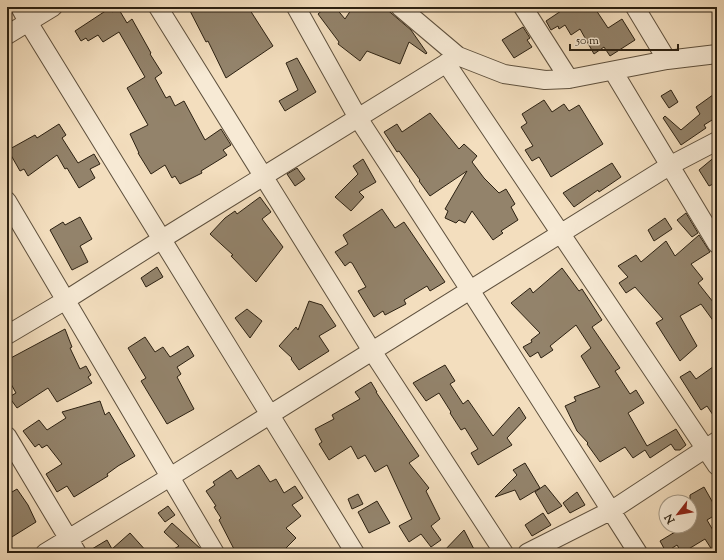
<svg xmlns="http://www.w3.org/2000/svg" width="724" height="560" font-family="'Sorts Mill Goudy',serif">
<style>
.building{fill:#93836b;stroke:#2c2112}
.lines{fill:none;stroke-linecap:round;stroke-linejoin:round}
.street-casing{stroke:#5e503d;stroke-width:20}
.street{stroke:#f7ead5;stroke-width:18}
</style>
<rect width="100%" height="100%" fill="#f3debe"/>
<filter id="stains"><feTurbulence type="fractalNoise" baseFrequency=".005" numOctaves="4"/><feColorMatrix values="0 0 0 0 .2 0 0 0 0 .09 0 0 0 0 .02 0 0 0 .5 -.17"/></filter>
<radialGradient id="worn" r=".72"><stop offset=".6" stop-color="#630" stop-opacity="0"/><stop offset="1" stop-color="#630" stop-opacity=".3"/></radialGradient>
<path class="building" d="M188,7H248L273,46L226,78L208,41L206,42Z
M326,7H335L345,19L353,7H384L411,30L427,53L426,54L409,42L400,64L367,51L360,61L338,44L339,42L318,14Z
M567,7H594L608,28L622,19L635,40L610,56L604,47L594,54L580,29L571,35L565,25L559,29L558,26L551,30L546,21Z
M110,8L112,12L118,8L127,23L132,19L151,53L150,54L162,73L155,78L166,98L170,96L175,106L184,101L205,140L221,129L231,145L223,150L227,155L201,171L202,173L180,184L175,176L172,178L165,165L151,174L138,153H139L130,134L148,125L127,88L145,77L119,32L103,42L98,35L88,41L86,38L81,41L75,31Z
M523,27L530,38L527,40L532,47L514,58L502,40Z
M297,58L316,92L285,111L279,101L298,90L286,63Z
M671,90L678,102L669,108L661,96Z
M717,92V117L704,125L706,128L681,145L663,118L665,116L681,130L700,114L696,107Z
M544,100L552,112L564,104L569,111L579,105L603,144L551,177L539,157L532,161L525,150L533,146L521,127L527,123L522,114Z
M430,113L459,149L464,144L477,156L472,162L484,178L499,193L506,189L515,204L511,207L518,220L501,231L503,233L493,240L472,211L465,223L459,220L456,223L445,218L448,211L445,209L467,171L430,196L419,181L420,180L399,151L397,152L384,132L397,124L402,132Z
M59,124L66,135L62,138L78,163L94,154L100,164L90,169L95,178L79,188L67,168L65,169L57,155L28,176L24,169L20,171L8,150L35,135L37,138Z
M717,155V182L709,186L699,170Z
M363,159L376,182L359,192L364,197L351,211L335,197L358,174L353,166Z
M612,163L621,177L599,192L598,190L574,207L563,193Z
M297,168L305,179L295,186L287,174Z
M260,197L271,212L262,219L283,247L256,282L231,256L233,255L210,234L225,218L235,211L237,214Z
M382,209L395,228L404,222L445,282L430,291L427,286L404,300L406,304L385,315L383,311L374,317L358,291L366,287L352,263L350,262L345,266L335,252L348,244L343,235Z
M686,213L698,233L692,237L677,220Z
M80,217L92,239L80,246L88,262L72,270L50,230L63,222L65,225Z
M665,218L672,229L654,241L648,230Z
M699,235L710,252L691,264L703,279L698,283L717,307V326L701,304L680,316L697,346L680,361L656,323L663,319L635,287L626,293L619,283L628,277L618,266L636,255L641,262L666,241L675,256Z
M157,267L163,277L146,287L141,278Z
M562,268L579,291L582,289L602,320L592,327L620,368L615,371L630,394L636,390L644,403L628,413L647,446L676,429L686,445L680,450H675L671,444L650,458L645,450L633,458L625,447L600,462L587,444L588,443L577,431L565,406L576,401L574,397L600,387L581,356L591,348L576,325L550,346L553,350L541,358L538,352L530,357L523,347L532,342L531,340L540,333L511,303L530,288L533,293Z
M309,301L322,305L336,326L319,336L329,351L299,370L291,359L292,358L279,346L296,327L298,330Z
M247,309L262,321L250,338L235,318Z
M65,329L72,347L70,348L80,369L86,366L91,375L88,377L92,383L57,402L48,388L17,408L9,397L16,393L7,377V360Z
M145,337L155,352L163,347L170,357L188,346L194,356L177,367L181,374L177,377L194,409L167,424L141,381L146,378L128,348Z
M717,364V421L707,406L701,410L680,377L690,371L696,379Z
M445,365L455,381L450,384L463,404L468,400L493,436L519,407L526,418L507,438L512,445L478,465L471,453L478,449L465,428L461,430L450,413L451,412L439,393L426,401L413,383Z
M371,382L377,392H376L419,456L409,463L429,488L426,491L440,519L431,526L441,540L431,547L421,534L409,542L399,526L412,519L387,465L375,472L365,455L358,459L351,446L329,460L319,444L322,442L315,429L334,419L332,415L360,399L355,392Z
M100,401L105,415L109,412L135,456L118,466L107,474L108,476L74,497L67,486L57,492L46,474L62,464L47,445L42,448L39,444L35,447L23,431L39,420L47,430L66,418L62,412Z
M525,463L540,488L520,500L515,490L495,497L517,475L513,470Z
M259,465L270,482L276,479L284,493L295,486L303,498L292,505L301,516L286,528L296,538L281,553H236L219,520L221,518L214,507L216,506L206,491L215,485L213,482L231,470L237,479Z
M545,485L562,506L548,514L535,492Z
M704,487L717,510V514L707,520L717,537V553H714L705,539L682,553L677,545L666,552L660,541L675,532L676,531L673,526H690V495Z
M17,489L28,505L36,522L7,540V495Z
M577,492L585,505L570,513L563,503Z
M358,494L363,504L352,509L348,499Z
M377,501L390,523L369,533L358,512Z
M168,506L175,515L165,522L158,513Z
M543,513L551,525L532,536L525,525Z
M172,523L201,549L203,553H167L179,546L164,532Z
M464,530L476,553H442Z
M130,533L148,553H87V552L107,540L112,549Z"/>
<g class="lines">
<defs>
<path id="street" d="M20,7L28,22L355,553
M158,7L372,351L504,553
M296,7L358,118L470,290L638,553
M400,7L458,56L504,74L545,80L569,79L667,60L717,54
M523,7L569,79
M635,7L667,60
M7,35L53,7
M446,63L717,466
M613,71L717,244
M7,201L215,553
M7,335L66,300L162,239L458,56
M7,436L77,553
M45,553L170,477L669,166L717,141
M527,553L612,510L717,441"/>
</defs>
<use href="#street" class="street-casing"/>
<use href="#street" class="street"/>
</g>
<rect width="724" height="560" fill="none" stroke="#f3debe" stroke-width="24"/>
<rect x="8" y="8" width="708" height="544" fill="none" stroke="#2c2112" stroke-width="2"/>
<rect x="12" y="12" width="700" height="536" fill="none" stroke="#2c2112"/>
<g transform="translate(678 514) rotate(239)"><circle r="19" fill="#f7ead5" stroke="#a69a87"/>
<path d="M0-3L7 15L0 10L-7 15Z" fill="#8f2418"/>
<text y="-6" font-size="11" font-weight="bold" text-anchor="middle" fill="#2c2112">N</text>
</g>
<path d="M570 44v6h108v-6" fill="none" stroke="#2c2112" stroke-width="2"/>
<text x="576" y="44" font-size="12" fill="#2c2112" stroke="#f7ead5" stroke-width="3" paint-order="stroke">50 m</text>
<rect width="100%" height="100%" filter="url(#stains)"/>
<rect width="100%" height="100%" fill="url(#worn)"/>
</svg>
